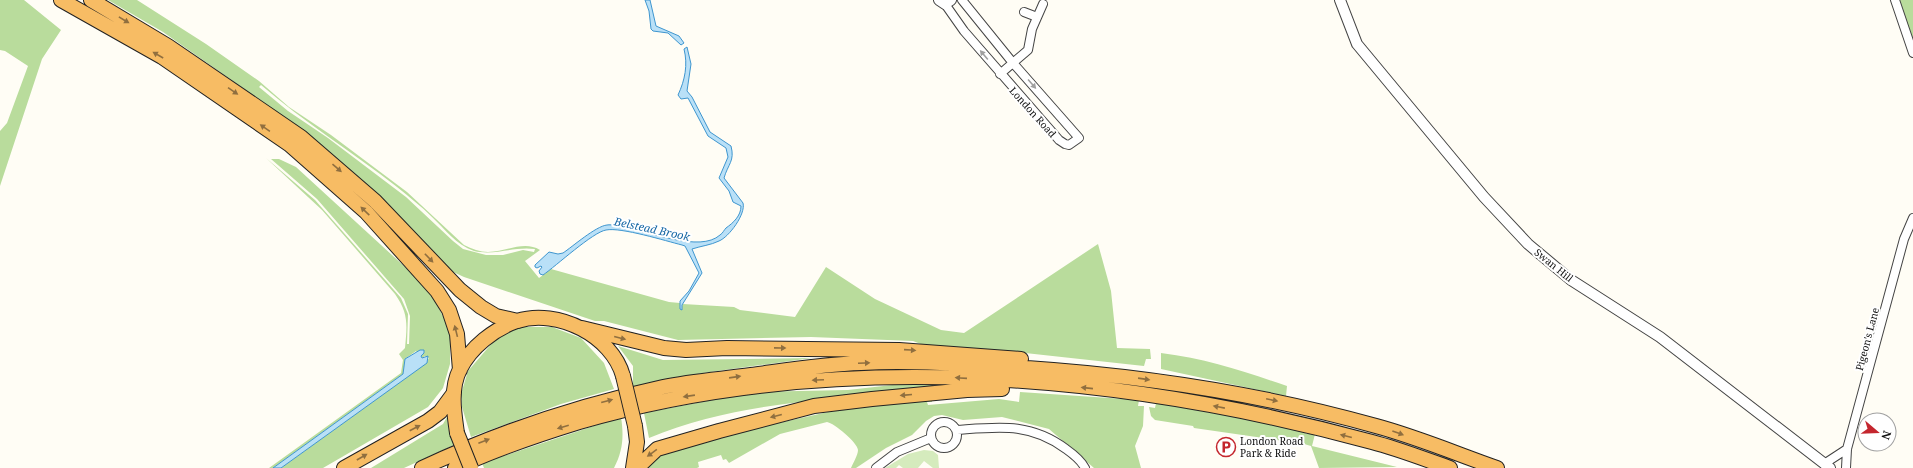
<svg xmlns="http://www.w3.org/2000/svg" width="1913" height="468" font-family="'Noto Serif',serif">
<style>
.green{fill:#d5ebbd}
.forest{fill:#b9dc9c;fill-rule:evenodd}
.water{fill:#b9e0f7;stroke:#3f96cf}
.lines{fill:none;stroke-linecap:round;stroke-linejoin:round}
.minor-casing{stroke:#444;stroke-width:10}
.tertiary-casing{stroke:#444;stroke-width:12}
.trunk-casing{stroke:#222;stroke-width:16}
.minor{stroke:#fff;stroke-width:8}
.tertiary{stroke:#fff;stroke-width:10}
.trunk{stroke:#f7bc64;stroke-width:14}
.trunk-bridge-casing{stroke:#222;stroke-width:16;stroke-linecap:butt}
.trunk-bridge{stroke:#f7bc64;stroke-width:14}
.oneway{fill:#906f3f}
.oneway2{fill:#a0a0a0}
.labels{text-anchor:middle;stroke-width:4;stroke-linejoin:round;paint-order:stroke}
.street-label{font-size:10px;fill:#111;stroke:#fff}
.poi-label{font-size:10px;fill:#111;stroke:#fff;text-anchor:start}
.water-label{font-size:11px;font-style:italic;fill:#1768a6;stroke:#fff}
</style>
<rect width="100%" height="100%" fill="#fffdf5"/>
<path class="green" d="M924,450L933,451L938,455L939,468H933L924,461L918,468H903L899,465L896,468H885L908,454Z"/>
<path class="forest" d="M0,0H24L61,30L42,59L0,186V131L7,123L28,66L5,51L0,50Z
M108,0H137L206,44L259,81L289,107L331,135L407,192L464,245C472,249 480,252 488,252C506,252 524,240 540,250L525,261L539,278L551,269L669,302L680,303V309L683,304L734,307L740,310L795,317L826,267L875,299L941,330L964,333L1098,244L1111,291L1117,348L1150,349L1151,359H1146L1144,366L1006,351L926,346L913,341L811,337L678,340L604,321H595L464,277L451,271L284,117L163,32ZM261,85C304,122 352,152 397,187C409,197 421,206 432,217C445,229 456,245 474,251C495,256 514,246 535,249L534,252L523,250L503,255H486L463,249L453,241L406,197L328,138L288,111L259,87Z
M1895,0H1913V53Z
M266,158L315,200L401,298L408,314L407,344H409L410,316L404,299L317,199L271,159H279L296,167L429,289L450,330V364L443,388L428,407L323,468H281L426,363L429,358L425,356L422,358L416,351L405,359L403,374L273,468H269L401,373L403,360L399,354L405,348C407,325 409,314 395,294L322,210Z
M521,327H552L581,338L604,363L614,389L561,404L471,437L462,407L461,394L468,371L499,335Z
M618,346L663,360L812,358L703,373L633,388V366Z
M1161,353C1208,359 1243,371 1287,386L1286,396L1161,369Z
M901,384L934,385L914,390C825,400 733,403 649,438L644,413L754,392L848,390Z
M1020,392L1139,400L1138,406H1144L1143,426L1135,446L1141,468H1094L1049,429L1002,417L963,420L942,415L934,416L926,421L912,435L886,448L856,468H851C853,463 858,455 858,450C858,443 834,423 827,422L780,434L729,463L726,459L723,460L721,455L698,462L699,467L697,468H640L667,451L717,437L828,412L932,397V402H927L928,405L999,399L1019,402Z
M1156,403L1296,428L1305,431V433L1307,434L1308,432L1315,434L1312,446L1397,467L1319,468L1311,446L1304,444L1194,428L1193,426L1155,420L1151,416L1149,407L1155,408Z
M447,417L449,431L454,445L404,468H371L443,424Z
M621,417C624,436 623,451 614,468H484L482,463Z"/>
<path class="water" d="M645,0H650L656,26L679,36L684,43L681,45L668,33L653,31L651,29L649,11Z
M687,47L691,64L687,91L692,97L710,132L731,146C735,161 728,164 724,178L743,203C746,214 729,237 719,241C711,245 701,246 692,249L702,273L682,305V310L680,309V301L689,291L699,273L685,246L682,245C666,241 621,227 606,230C593,232 556,266 543,275L540,274L539,271L542,267L541,266L537,268L535,267V265L549,252L558,254L563,253C572,247 596,226 607,225C612,224 620,227 625,228C649,231 700,253 720,235C723,233 724,230 726,228C733,223 741,216 741,206L733,202L729,191L719,178L728,157L726,148L708,136L688,98L681,99L678,95C685,80 688,65 684,49Z
M420,350H424V353L421,356L422,358L428,356L427,363L281,468H273L403,374L405,359Z"/>
<g class="lines">
<defs>
<path id="minor" d="M1895,0L1913,53
M945,4L964,31L1059,140L1065,144L1069,145L1079,138L1013,63L962,0
M1024,12L1037,17
M1000,74L1028,50L1032,29L1043,4
M931 435a13 13 0 1 1 26 0a13 13 0 1 1-26 0Z
M957,430C998,427 1030,422 1066,449C1073,454 1081,460 1085,468
M1824,464L1847,449
M876,468L897,452L931,438
M1846,468L1847,449L1904,239L1913,218"/>
<path id="tertiary" d="M939,0L945,4L951,0
M1340,0L1357,44L1484,197L1528,244L1571,280L1660,337L1830,468"/>
<path id="trunk" d="M61,0L162,57L290,145L366,212L437,291L449,310L457,334L460,370
M91,0L168,46L301,137L375,201L460,290L481,307L496,316L518,321
M582,328L664,348L686,350L727,348L899,350L1021,359
M457,433C454,412 450,389 460,369C471,347 494,329 517,321C558,308 612,336 623,376
M344,468L428,421L440,412L454,393
M422,468C499,432 580,405 663,387C692,381 722,379 751,375C788,370 824,364 861,363C917,360 972,365 1027,368C1145,376 1262,394 1376,426C1417,437 1457,454 1497,468
M455,468C495,449 537,435 579,422C835,348 1118,373 1372,442C1399,449 1424,459 1450,468
M633,468L637,442L635,426
M637,468L657,449L719,431L814,406L872,399L967,390L1002,389"/>
</defs>
<use href="#minor" class="minor-casing"/>
<use href="#tertiary" class="tertiary-casing"/>
<use href="#trunk" class="trunk-casing"/>
<use href="#minor" class="minor"/>
<use href="#tertiary" class="tertiary"/>
<use href="#trunk" class="trunk"/>
<defs>
<path id="trunk-bridge" d="M623,376L635,426
M457,433L471,468"/>
</defs>
<use href="#trunk-bridge" class="trunk-bridge-casing"/>
<use href="#trunk-bridge" class="trunk-bridge"/>
</g>
<defs><path id="oneway-solid" d="M-6-.8H1V-3.2L6.5 0L1 3.2V.8H-6Z"/></defs>
<g class="oneway">
<use href="#oneway-solid" transform="translate(124 20) rotate(31)"/>
<use href="#oneway-solid" transform="translate(158 55) rotate(-150)"/>
<use href="#oneway-solid" transform="translate(233 91) rotate(34)"/>
<use href="#oneway-solid" transform="translate(265 128) rotate(-145)"/>
<use href="#oneway-solid" transform="translate(337 168) rotate(41)"/>
<use href="#oneway-solid" transform="translate(365 211) rotate(-136)"/>
<use href="#oneway-solid" transform="translate(429 258) rotate(46)"/>
<use href="#oneway-solid" transform="translate(456 331) rotate(-104)"/>
<use href="#oneway-solid" transform="translate(620 338) rotate(14)"/>
<use href="#oneway-solid" transform="translate(780 348) rotate(1)"/>
<use href="#oneway-solid" transform="translate(910 350) rotate(4)"/>
<use href="#oneway-solid" transform="translate(864 363) rotate(-2)"/>
<use href="#oneway-solid" transform="translate(735 377) rotate(-8)"/>
<use href="#oneway-solid" transform="translate(961 378) rotate(-176)"/>
<use href="#oneway-solid" transform="translate(1144 379) rotate(8)"/>
<use href="#oneway-solid" transform="translate(818 380) rotate(177)"/>
<use href="#oneway-solid" transform="translate(1087 388) rotate(-174)"/>
<use href="#oneway-solid" transform="translate(906 395) rotate(175)"/>
<use href="#oneway-solid" transform="translate(689 396) rotate(172)"/>
<use href="#oneway-solid" transform="translate(1272 400) rotate(12)"/>
<use href="#oneway-solid" transform="translate(607 401) rotate(-15)"/>
<use href="#oneway-solid" transform="translate(1219 407) rotate(-169)"/>
<use href="#oneway-solid" transform="translate(776 416) rotate(166)"/>
<use href="#oneway-solid" transform="translate(563 427) rotate(164)"/>
<use href="#oneway-solid" transform="translate(415 428) rotate(-28)"/>
<use href="#oneway-solid" transform="translate(1398 433) rotate(20)"/>
<use href="#oneway-solid" transform="translate(1346 436) rotate(-166)"/>
<use href="#oneway-solid" transform="translate(484 441) rotate(-21)"/>
<use href="#oneway-solid" transform="translate(652 453) rotate(144)"/>
<use href="#oneway-solid" transform="translate(362 457) rotate(-30)"/>
</g>
<g class="oneway2">
<use href="#oneway-solid" transform="translate(984 55) rotate(-130)"/>
<use href="#oneway-solid" transform="translate(1032 84) rotate(49)"/>
</g>
<defs>
<symbol id="parking-ring" viewBox="-11 -11 22 22"><circle r="9.5" fill="#fff" stroke="#c4262e" stroke-width="1.5"/><path d="M-3.5-5.5H1a3.5 3.5 0 0 1 0 7H-1V5.5H-3.5ZM-1-3.4V-.6H.8a1.4 1.4 0 0 0 0-2.8Z" fill="#c4262e"/></symbol>
</defs>
<g fill-rule="evenodd">
<use href="#parking-ring" x="1215" y="436" width="22" height="22"/>
</g>
<g class="labels">
<g class="street-label">
<text transform="translate(1033 112) rotate(48)" y="4">London Road</text>
<text transform="translate(1554 265) rotate(39)" y="4">Swan Hill</text>
<text transform="translate(1867 339) rotate(-75)" y="4">Pigeon's Lane</text>
</g>
<g class="poi-label">
<text x="1240" y="445">London Road<tspan x="1240" dy="12">Park &amp; Ride</tspan></text>
</g>
<g class="water-label">
<text transform="translate(652 229) rotate(12)" y="4">Belstead Brook</text>
</g>
</g>
<g transform="translate(1877 432) rotate(109)"><circle r="19" fill="#ffffff" stroke="#a0a0a0"/>
<path d="M0-3L7 15L0 10L-7 15Z" fill="#c4262e"/>
<text y="-6" font-size="11" font-weight="bold" text-anchor="middle" fill="#111111">N</text>
</g>
</svg>
